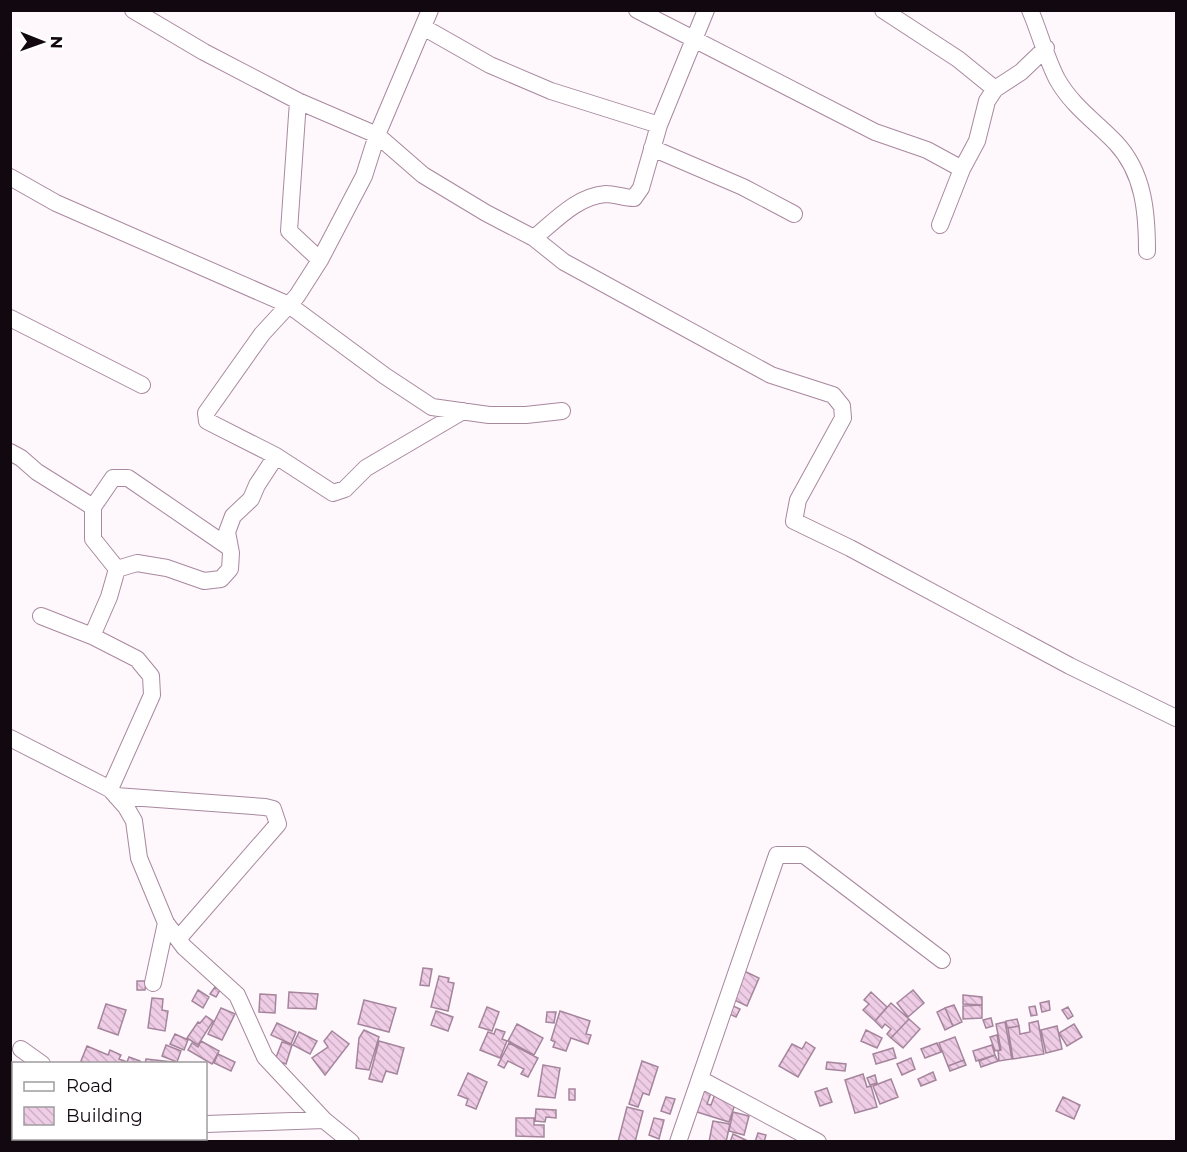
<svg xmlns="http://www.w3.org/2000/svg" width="1187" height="1152" font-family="Montserrat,sans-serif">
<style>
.building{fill:url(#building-back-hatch);stroke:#a4859c;stroke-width:1.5}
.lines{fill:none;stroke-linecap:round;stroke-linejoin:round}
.minor-casing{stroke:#a8889f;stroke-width:18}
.minor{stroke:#fff;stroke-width:16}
</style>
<defs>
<pattern id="building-back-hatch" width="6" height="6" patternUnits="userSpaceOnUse" patternTransform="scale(1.5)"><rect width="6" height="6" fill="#efcde6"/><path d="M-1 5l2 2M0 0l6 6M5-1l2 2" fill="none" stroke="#ccafc4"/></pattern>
</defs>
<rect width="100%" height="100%" fill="#fef7fc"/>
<path class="building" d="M423,968L432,969L429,986L420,985Z
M742,970L759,978L747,1006L730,998Z
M439,976L449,978L448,982L454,983L448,1011L431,1007Z
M137,981H146L145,990H137Z
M215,987L220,990L216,997L210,994Z
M198,990L209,997L203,1008L192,1001Z
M913,990L924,1003L908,1017L897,1003Z
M289,992L318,994L316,1009L288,1008Z
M871,992L887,1007L875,1021L863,1010L869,1004L864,1000Z
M260,994L276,995L275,1013L259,1012Z
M963,995L982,997V1005L963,1004Z
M152,998L163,999L162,1010L168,1011L165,1031L148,1028Z
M364,1000L396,1008L389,1032L358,1024Z
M1049,1001L1050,1010L1042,1012L1040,1003Z
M891,1003L909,1019L891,1038L887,1034L891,1029L885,1024L882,1028L875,1021Z
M106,1004L126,1010L118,1035L98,1028Z
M729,1004L740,1009L736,1017L725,1012Z
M954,1005L962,1022L953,1026L945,1008Z
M982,1005V1018L963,1019V1006Z
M1035,1006L1037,1015L1031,1016L1029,1007Z
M487,1007L499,1012L492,1031L479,1027Z
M1068,1007L1073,1016L1068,1019L1062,1010Z
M221,1008L235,1014L222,1040L208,1034Z
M945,1008L953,1026L945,1030L937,1012Z
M436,1011L453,1017L448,1031L431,1025Z
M560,1011L590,1021L586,1034L591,1035L588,1044L571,1038L566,1051L553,1047L555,1042L551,1040Z
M547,1012H556L554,1023L546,1022Z
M206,1016L213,1021L198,1045L187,1038L198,1022L200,1023Z
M991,1018L993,1026L986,1028L983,1020Z
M909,1019L920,1029L903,1048L891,1038Z
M1017,1019L1019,1026L1007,1028L1006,1021Z
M1038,1021L1044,1054L1013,1059L1008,1028L1019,1026L1020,1034L1030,1032L1029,1023Z
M1005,1022L1012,1059L999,1061L998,1051L1001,1050L996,1024Z
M277,1023L296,1032L291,1044L271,1035Z
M517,1024L543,1038L534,1055L508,1041Z
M1074,1024L1082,1037L1067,1046L1059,1033Z
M1057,1026L1062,1049L1046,1053L1041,1030Z
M496,1029L505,1032L502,1039L507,1041L500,1058L480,1050L488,1032L494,1034Z
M364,1030L379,1037L369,1070L356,1068L359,1038Z
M866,1030L882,1038L877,1048L861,1041Z
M332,1031L349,1044L325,1075L312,1058L328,1047L324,1041Z
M299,1032L317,1041L310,1054L293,1045Z
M175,1034L188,1040L184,1050L170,1044Z
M997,1035L1000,1050L995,1051L990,1037Z
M955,1037L964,1060L948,1066L939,1043Z
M201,1041L219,1051L212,1064L188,1050L192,1043L198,1047Z
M379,1041L404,1048L397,1074L386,1071L382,1082L369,1079Z
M282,1042L292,1045L286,1064L275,1060Z
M806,1042L815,1048L798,1077L779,1066L792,1044L802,1049Z
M509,1043L538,1058L528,1077L521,1074L524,1069L508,1061L504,1068L498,1065Z
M937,1043L941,1052L925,1058L921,1049Z
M166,1045L181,1051L177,1062L162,1056Z
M992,1045L995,1055L976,1061L973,1051Z
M87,1046L108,1055L110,1050L121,1055L119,1059L127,1062L129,1057L140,1061L139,1064H87L81,1061Z
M893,1048L896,1058L876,1064L873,1054Z
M218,1054L235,1062L231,1071L214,1063Z
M995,1055L998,1061L981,1067L979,1061Z
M911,1058L915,1069L902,1075L897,1064Z
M146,1059L181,1063V1064H145Z
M964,1060L966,1065L950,1071L948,1066Z
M642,1061L658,1067L649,1095L643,1093L638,1107L629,1104Z
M827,1062L846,1064L845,1071L826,1069Z
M543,1065L560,1068L555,1098L538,1096Z
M933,1072L936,1080L921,1086L918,1079Z
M468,1073L487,1082L476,1109L466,1105L468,1099L458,1095Z
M863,1074L867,1087L871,1086L877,1107L855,1113L845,1080Z
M875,1075L877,1083L870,1085L867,1078Z
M891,1079L898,1097L880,1104L873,1086Z
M827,1088L832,1102L820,1106L815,1092Z
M569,1089H575V1100H569Z
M704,1090L711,1093L707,1104L711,1105L715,1094L736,1101L729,1122L697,1112Z
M666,1097L675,1099L670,1114L661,1111Z
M1063,1097L1080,1105L1074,1119L1056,1111Z
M627,1107L643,1111L635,1142H618Z
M536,1109L556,1110V1118L546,1117L545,1122L535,1121Z
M733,1112L749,1116L744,1135L729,1131Z
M516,1118H534V1125H544V1137L516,1136Z
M654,1118L664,1120L659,1139L649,1135Z
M713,1121L730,1124L726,1142H709Z
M758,1133L766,1135L764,1142H755Z
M733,1134L750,1142H730Z
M101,1138H136V1142H101Z"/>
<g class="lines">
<defs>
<path id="minor" d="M133,10L204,52L298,101L377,135L423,175L486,213L534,238L564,262L771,375L833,395L842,406L843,418L798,500L794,521L850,548L1070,666L1176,718
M430,10L377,135L364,176L320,260L297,296L262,334L206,413L207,421L276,456L333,493L345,489L366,468L463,411
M637,10L875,132L927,150L962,169
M883,10L958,59L995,89L1021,72L1046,48
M1030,10C1040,33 1046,58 1057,79C1072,106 1096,122 1116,143C1144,173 1147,213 1147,251
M423,27L490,65L551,91L659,125
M298,101L289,231L320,260
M652,148L743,187L794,214
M10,177L56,203L289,305L385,376L432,407L489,415H526L562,411
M940,225L962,169L977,141L987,101L995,89
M534,238C555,221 577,196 606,194C615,194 624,198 634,198L641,188L659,125L706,10
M10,318L142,385
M10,452L21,458L37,472L93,507V539L117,569L109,597L92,636L137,659L151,676L152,695L110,789
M93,507L113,478H128L230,548
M117,569L137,563L167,568L204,581L221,579L230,569L231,553L227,532L233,516L251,499L257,485L276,456
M41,616L92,636
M10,738L110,789L126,807L134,821L139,858L166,923L184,947L237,995L265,1057L324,1120L351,1142
M116,796L265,807L273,809L278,824L178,939
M153,983L166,923
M21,1049L42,1064
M700,1079L818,1142
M206,1124L324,1120
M98,1142L99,1138
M678,1142L777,855H804L942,960"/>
</defs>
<use href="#minor" class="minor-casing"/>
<use href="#minor" class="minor"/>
</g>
<rect width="1187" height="1152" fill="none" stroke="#120810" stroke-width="24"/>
<rect x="12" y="1062" width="195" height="78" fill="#ffffff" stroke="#a09c9f" stroke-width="1.5"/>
<rect x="24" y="1082" width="30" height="9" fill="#ffffff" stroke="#a09c9f" stroke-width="1.5"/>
<text x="66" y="1092" font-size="18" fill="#120810">Road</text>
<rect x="24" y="1107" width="30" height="18" fill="url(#building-back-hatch)" stroke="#a09c9f" stroke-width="1.5"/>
<text x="66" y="1122" font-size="18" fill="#120810">Building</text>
<g transform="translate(42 42) rotate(91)" stroke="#ffffff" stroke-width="4.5" paint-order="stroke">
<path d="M0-4.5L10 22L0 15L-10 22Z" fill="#120810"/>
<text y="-9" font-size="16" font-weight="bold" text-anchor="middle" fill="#120810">N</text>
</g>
</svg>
